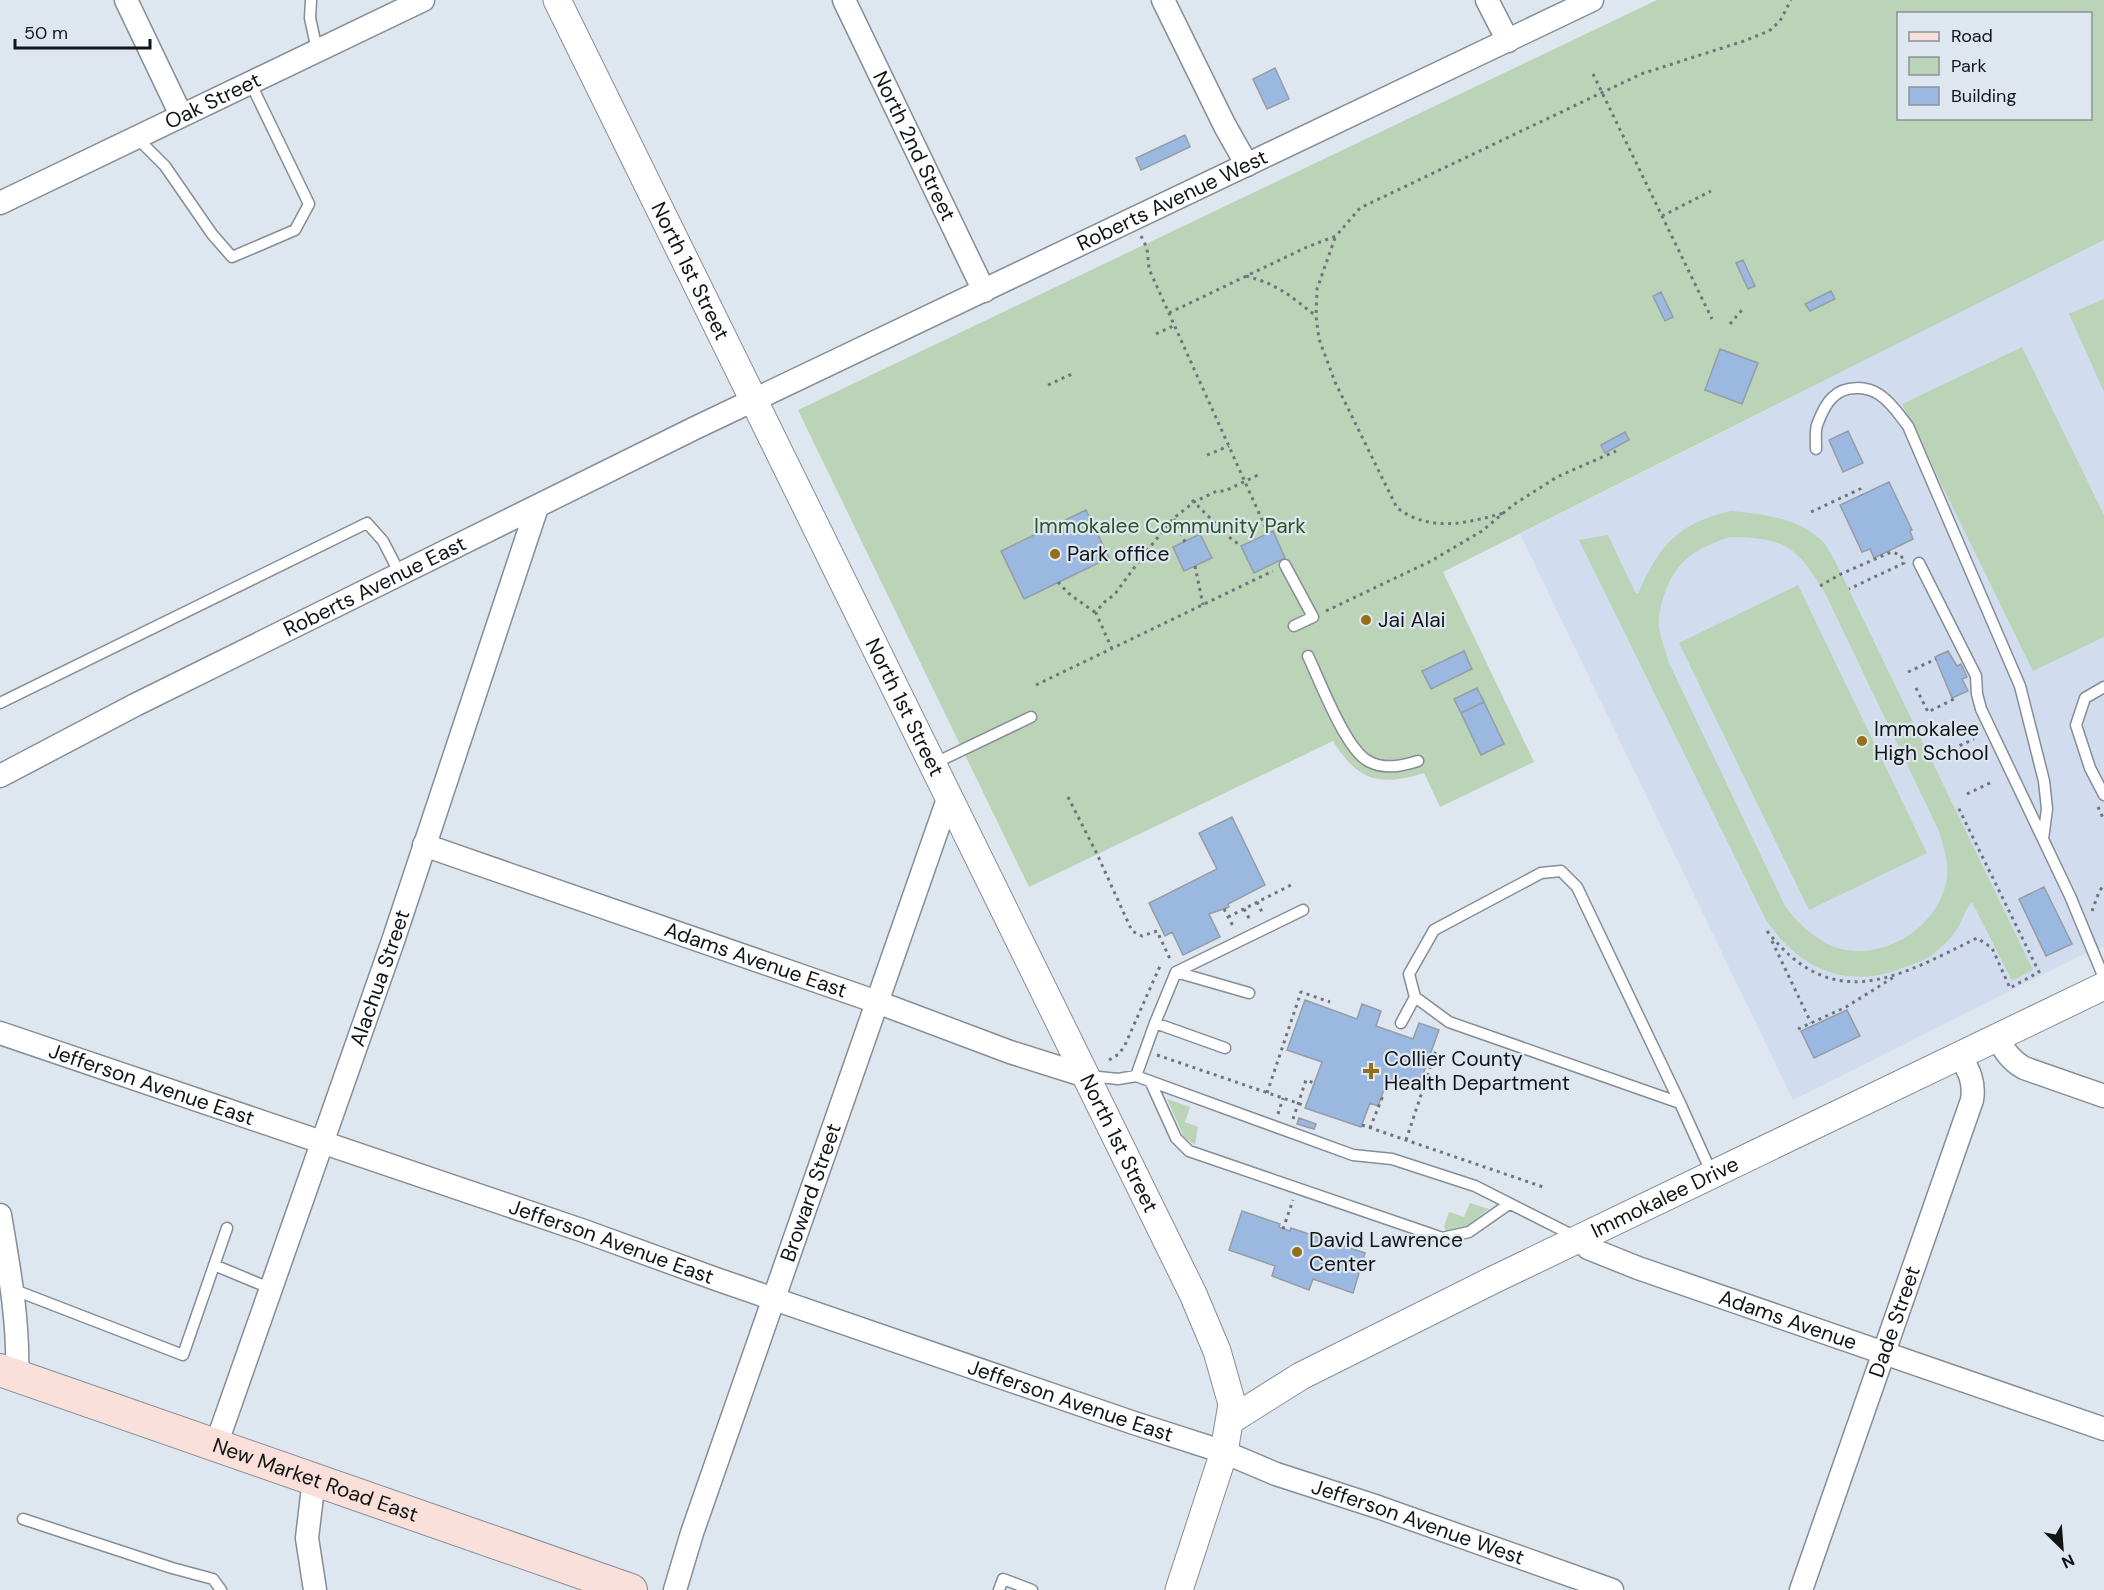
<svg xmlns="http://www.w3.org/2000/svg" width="2104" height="1590" font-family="'DM Sans',sans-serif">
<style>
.built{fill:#d1ddee}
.green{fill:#bbd3b7;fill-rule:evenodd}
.building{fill:#9ab8e0;stroke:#959da6;stroke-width:1.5}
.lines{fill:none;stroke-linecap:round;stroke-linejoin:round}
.service-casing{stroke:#858d96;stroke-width:13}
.minor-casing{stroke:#858d96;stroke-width:25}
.tertiary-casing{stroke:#858d96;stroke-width:29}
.secondary-casing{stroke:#858d96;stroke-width:34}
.path{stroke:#70757b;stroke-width:3;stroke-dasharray:3 4.5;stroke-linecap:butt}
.service{stroke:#fff;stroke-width:10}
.minor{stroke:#fff;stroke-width:22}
.tertiary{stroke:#fff;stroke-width:27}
.secondary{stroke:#f9e0da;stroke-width:32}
.poi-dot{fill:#966f19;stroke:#dee6f0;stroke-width:2}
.labels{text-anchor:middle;stroke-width:4.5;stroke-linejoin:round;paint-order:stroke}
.street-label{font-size:21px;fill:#121518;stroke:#dee6f0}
.park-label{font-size:21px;fill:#2a5723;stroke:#dee6f0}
.poi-label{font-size:21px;fill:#121518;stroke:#dee6f0;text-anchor:start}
</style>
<rect width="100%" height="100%" fill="#dee6f0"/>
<path class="built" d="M2104,240V947L2082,955L1793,1100L1520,534Z"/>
<path class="green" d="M1657,0H2104V240L1443,572L1534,762L1440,807L1424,773C1379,787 1358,781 1333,741L1029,887L798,410ZM1898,14H2090V118H1898Z
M2104,299V392L2069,314Z
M2022,347L2104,515V637L2033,671L1902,404Z
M1731,511C1763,514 1802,518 1825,544C1829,549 1832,556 1835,561L2033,970L2012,981L1972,902C1966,908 1963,918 1959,926C1954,935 1945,944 1938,950C1928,959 1917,963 1905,967C1848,991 1799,969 1766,920L1579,540L1608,535L1635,592L1638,594C1659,545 1678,523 1731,511ZM1730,537C1786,538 1796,546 1825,593L1938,829C1944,847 1950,864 1946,883C1936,930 1880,963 1834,947C1815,939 1797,923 1785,906L1669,663C1665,651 1661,639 1659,627C1658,616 1661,605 1664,595C1676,560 1696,548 1730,537Z
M1798,585L1927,853L1809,910L1679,643Z
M1167,1099L1190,1107L1185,1122L1198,1127L1195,1145L1184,1137Z
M1470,1203L1489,1209C1478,1217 1460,1235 1446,1231L1444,1227L1449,1212L1464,1217Z"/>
<path class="building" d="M1275,68L1289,99L1267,109L1253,79Z
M1185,135L1190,147L1141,170L1136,158Z
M1743,260L1755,286L1748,289L1736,263Z
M1831,291L1835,299L1810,311L1805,304Z
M1661,292L1673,317L1665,321L1653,296Z
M1720,349L1758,363L1742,404L1705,390Z
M1848,431L1863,463L1843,472L1829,440Z
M1625,432L1629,440L1605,453L1601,445Z
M1889,482L1912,530L1910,531L1913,539L1874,558L1870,549L1862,552L1840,505Z
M1086,510L1109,558L1024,599L1001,551Z
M1273,531L1285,558L1254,573L1241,546Z
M1200,534L1212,558L1184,571L1173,547Z
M1464,651L1472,669L1431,689L1422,671Z
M1948,651L1957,666L1961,664L1967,677L1962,679L1968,691L1952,698L1935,657Z
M1477,688L1484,702L1461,713L1454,699Z
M1484,702L1504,744L1481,755L1461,713Z
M1232,817L1265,885L1228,904L1229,907L1209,914L1220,937L1183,955L1172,932L1165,936L1149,903L1217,869L1199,833Z
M2044,887L2072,944L2046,956L2019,899Z
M1305,1000L1357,1019L1362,1004L1381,1011L1376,1026L1413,1039L1419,1023L1439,1030L1417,1091L1387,1081L1378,1106L1370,1103L1361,1127L1305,1108L1322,1062L1287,1050Z
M1847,1010L1860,1036L1814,1058L1801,1031Z
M1299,1118L1316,1124L1314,1129L1297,1124Z
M1242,1211L1280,1224L1279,1227L1290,1231L1291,1228L1365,1253L1353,1293L1313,1279L1309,1290L1272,1276L1275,1266L1229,1250Z"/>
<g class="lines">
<defs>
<path id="service" d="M311,0L310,18L317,50
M136,137L165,166L212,234L232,257L295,230L309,204L250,82
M1816,449C1816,441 1815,432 1817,425C1820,417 1826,403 1833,397C1845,385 1867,386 1880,395C1892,403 1900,416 1908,426L2020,686L2044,781L2047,809L2043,839
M1919,563L1976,676L1977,694L1981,709L2070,896L2104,978
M1285,565L1313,617L1294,626
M1308,656C1320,681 1345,748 1368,761C1384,770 1402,766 1418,761
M2104,687L2085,698L2076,725L2090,768L2104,795
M0,703L367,523L383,541L400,574
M933,764L1031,717
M1176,972L1303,910
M1155,1023L1176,972L1249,993
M1401,1023L1415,997
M1089,1076L1118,1079L1136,1076L1353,1155L1392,1159L1475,1186L1576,1237
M1136,1076L1155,1023L1225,1048
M1151,1083L1176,1138L1189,1151L1425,1232L1442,1238L1469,1232L1509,1204
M1680,1103L1577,887L1561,871L1541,873L1434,930L1409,974L1415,997L1449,1022L1680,1103L1712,1174
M214,1265L272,1289
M12,1289L183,1355L227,1228
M23,1519L172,1568L213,1579L221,1590
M999,1590L1003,1579L1032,1590"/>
<g id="minor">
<path d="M126,0L181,115"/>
<path id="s1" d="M844,0L984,291"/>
<path d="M1163,0L1225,126L1247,165"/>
<path d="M1487,0L1508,41"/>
<path id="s2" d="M0,203L423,0"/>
<path id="s3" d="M0,776L135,705L695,428L1592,0"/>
<path id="s4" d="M424,845L877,1002L1010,1052L1086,1076"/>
<path id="s5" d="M0,1033L584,1231L716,1279L1134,1423L1224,1452L1276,1474L1378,1507L1612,1590"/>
<path d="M1997,1038C2005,1051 2010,1060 2024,1068L2104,1096"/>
<path d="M0,1215C9,1269 19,1321 17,1376"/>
<path id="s6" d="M1579,1238L1588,1248L1638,1268L2104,1429"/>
<path id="s7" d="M216,1445L393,941L537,507"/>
<path d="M314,1479L307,1538L315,1590"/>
<path id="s8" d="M675,1590L692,1533L949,796"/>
<path id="s9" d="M1801,1590L1972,1100C1975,1082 1969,1071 1960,1055"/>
</g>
<g id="tertiary">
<path id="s10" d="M557,0L1193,1294L1217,1351L1232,1404L1224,1452L1179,1590"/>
<path id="s11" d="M1231,1420L1301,1376L1493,1280L2104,986"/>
</g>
<g id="secondary">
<path id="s12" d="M0,1370L631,1590"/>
</g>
</defs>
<use href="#service" class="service-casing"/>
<use href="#minor" class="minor-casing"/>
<use href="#tertiary" class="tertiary-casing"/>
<use href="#secondary" class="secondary-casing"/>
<path class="path" d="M1593,74L1712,319
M1662,216L1711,191
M1141,236L1147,248L1149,269L1268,533
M1335,238L1317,289L1316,316L1319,339L1335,382L1397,508C1432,533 1466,523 1504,513
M1246,276C1279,285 1289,295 1316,316
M1169,313L1307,247L1336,236L1360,208L1641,74L1744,41L1769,31L1780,21L1791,0
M1730,324L1742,310
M1156,334L1175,325
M1048,385L1074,373
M1207,455L1229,446
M1192,500L1229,537L1241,546
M1811,512L1860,489L1862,495
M1174,519L1185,542
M1195,566L1203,605
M1058,582L1068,593L1096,613
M1820,586L1841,574L1891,552L1901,555L1904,563L1849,589
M1326,611L1431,561L1482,531L1513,505L1557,477L1616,451
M1112,649L1096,613L1102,604L1115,594L1145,553L1174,518L1194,502L1217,491H1225L1260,474
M1908,672L1936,659
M1036,685L1273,571
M1916,688L1928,712L1956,698
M1946,752L1974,739
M1967,794L1994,781
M1068,797L1097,854L1132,931L1142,936L1157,931L1170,959
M2098,807L2104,820
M1257,902L1263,914
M1224,909L1234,928
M1244,909L1250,920
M2092,911L2099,892L2104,884
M1228,917L1293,884
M1767,931C1834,1016 1898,977 1977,938L1992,948L2010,988L2039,972L1958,807
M1772,941L1811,1023
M1798,1029L1846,1007L1894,977
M1157,1055L1306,1106
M1109,1060L1119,1054L1125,1045L1160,966L1162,965
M1267,1093L1301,992L1330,1002
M1278,1114L1283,1098
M1293,1119L1306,1080L1314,1083
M1362,1125L1546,1188
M1370,1128L1382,1098L1381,1097
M1406,1140L1436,1050
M1283,1229L1293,1200"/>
<use href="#service" class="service"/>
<use href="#minor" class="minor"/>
<use href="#tertiary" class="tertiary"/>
<use href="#secondary" class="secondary"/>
</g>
<g class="poi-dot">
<circle cx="1055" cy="554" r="6"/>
<circle cx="1366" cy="620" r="6"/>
<circle cx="1862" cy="741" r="6"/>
<path d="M1368 1062h6v6h6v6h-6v6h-6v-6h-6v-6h6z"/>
<circle cx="1297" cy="1252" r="6"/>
</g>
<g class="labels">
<g class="street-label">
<text dy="7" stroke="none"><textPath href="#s2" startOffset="236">Oak Street</textPath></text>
<text dy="7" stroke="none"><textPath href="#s1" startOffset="162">North 2nd Street</textPath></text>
<text dy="7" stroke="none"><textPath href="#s3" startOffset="1306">Roberts Avenue West</textPath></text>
<text dy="7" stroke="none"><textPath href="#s10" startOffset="302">North 1st Street</textPath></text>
<text dy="7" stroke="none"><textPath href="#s3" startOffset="420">Roberts Avenue East</textPath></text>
<text dy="7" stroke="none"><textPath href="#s10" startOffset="788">North 1st Street</textPath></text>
<text dy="7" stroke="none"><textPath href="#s4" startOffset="351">Adams Avenue East</textPath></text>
<text dy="7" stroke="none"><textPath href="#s7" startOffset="495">Alachua Street</textPath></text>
<text dy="7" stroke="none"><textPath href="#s5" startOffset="160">Jefferson Avenue East</textPath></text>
<text dy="7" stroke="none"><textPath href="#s10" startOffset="1274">North 1st Street</textPath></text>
<text dy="7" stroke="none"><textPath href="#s8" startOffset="420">Broward Street</textPath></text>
<text dy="7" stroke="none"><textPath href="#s11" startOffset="488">Immokalee Drive</textPath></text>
<text dy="7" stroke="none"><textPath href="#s5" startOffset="646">Jefferson Avenue East</textPath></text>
<text dy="7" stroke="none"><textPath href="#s6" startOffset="226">Adams Avenue</textPath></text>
<text dy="7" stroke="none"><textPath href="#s9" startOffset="284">Dade Street</textPath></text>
<text dy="7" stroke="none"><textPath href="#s5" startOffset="1132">Jefferson Avenue East</textPath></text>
<text dy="7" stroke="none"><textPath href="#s12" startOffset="334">New Market Road East</textPath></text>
<text dy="7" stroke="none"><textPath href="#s5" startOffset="1500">Jefferson Avenue West</textPath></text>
</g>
<g class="park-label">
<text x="1170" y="533">Immokalee Community Park</text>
</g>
<g class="poi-label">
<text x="1067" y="561">Park office</text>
<text x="1378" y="627">Jai Alai</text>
<text x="1874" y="736">Immokalee<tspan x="1874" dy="24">High School</tspan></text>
<text x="1384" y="1066">Collier County<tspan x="1384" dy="24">Health Department</tspan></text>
<text x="1309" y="1247">David Lawrence<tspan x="1309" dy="24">Center</tspan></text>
</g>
</g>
<rect x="1897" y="12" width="195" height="108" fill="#dee6f0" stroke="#8c929a" stroke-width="1.5"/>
<rect x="1909" y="32" width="30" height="9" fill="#f9e0da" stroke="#8c929a" stroke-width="1.5"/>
<text x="1951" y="42" font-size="18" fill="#121518">Road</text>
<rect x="1909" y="57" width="30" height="18" fill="#bbd3b7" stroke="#8c929a" stroke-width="1.5"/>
<text x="1951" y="72" font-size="18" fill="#121518">Park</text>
<rect x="1909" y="87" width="30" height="18" fill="#9ab8e0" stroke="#8c929a" stroke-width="1.5"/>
<text x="1951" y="102" font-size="18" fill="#121518">Building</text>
<g transform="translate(2062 1548) rotate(155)" stroke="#dee6f0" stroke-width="4.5" paint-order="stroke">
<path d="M0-4.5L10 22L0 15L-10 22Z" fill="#121518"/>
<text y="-9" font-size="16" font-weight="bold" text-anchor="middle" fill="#121518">N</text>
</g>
<path d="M15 39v9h135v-9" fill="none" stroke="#121518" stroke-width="3"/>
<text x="24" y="39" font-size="18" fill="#121518" stroke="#dee6f0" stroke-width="4.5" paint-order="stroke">50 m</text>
</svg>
